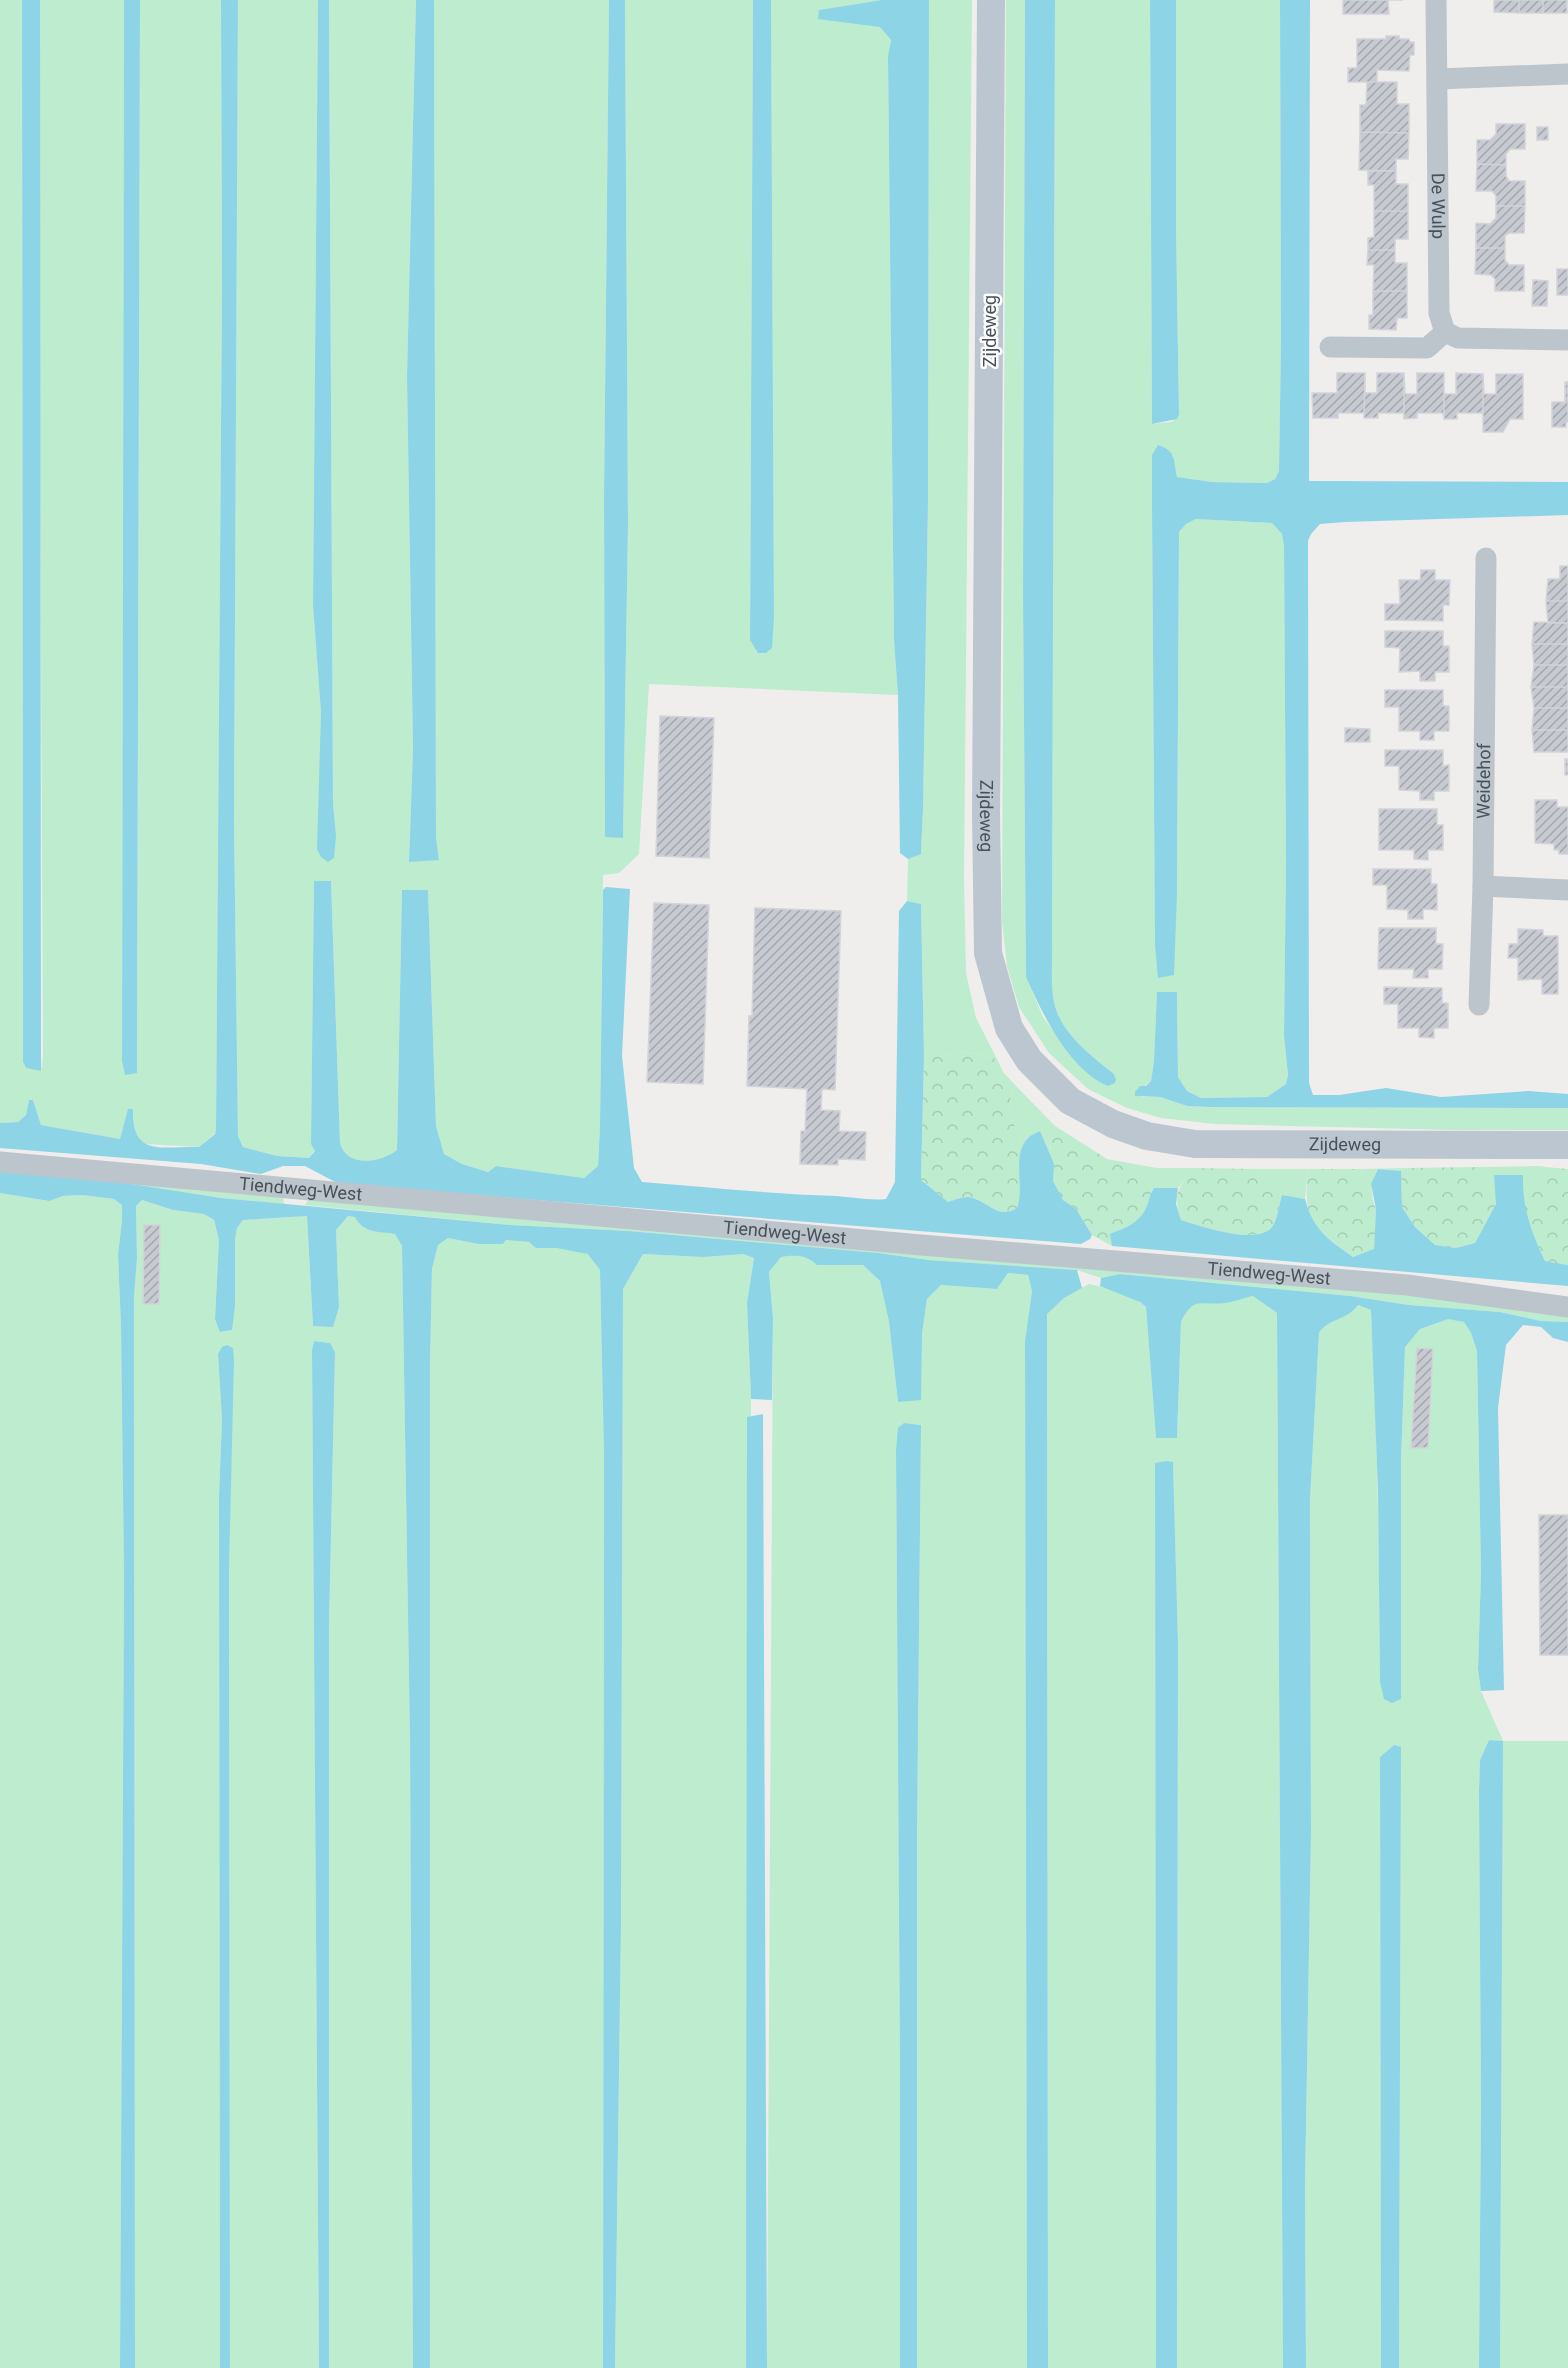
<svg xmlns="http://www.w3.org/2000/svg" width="1568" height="2368" font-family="Roboto,sans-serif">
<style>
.green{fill:#bdeccf}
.forest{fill:url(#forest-crowns)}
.water{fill:#8dd4e7}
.building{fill:url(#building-hatch);stroke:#d2d4d9;stroke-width:1.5}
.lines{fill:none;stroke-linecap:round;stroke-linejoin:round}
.minor{stroke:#bcc5cc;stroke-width:21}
.secondary{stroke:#bcc6d0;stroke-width:28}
.labels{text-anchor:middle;stroke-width:5;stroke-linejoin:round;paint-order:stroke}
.street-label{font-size:18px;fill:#47515a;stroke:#fff}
</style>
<defs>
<pattern id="forest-crowns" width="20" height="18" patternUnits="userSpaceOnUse" patternTransform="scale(1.5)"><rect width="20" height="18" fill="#bdeccf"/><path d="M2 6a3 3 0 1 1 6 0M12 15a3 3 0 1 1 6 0" fill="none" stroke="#a4ccb4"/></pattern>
<pattern id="building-hatch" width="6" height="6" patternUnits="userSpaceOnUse" patternTransform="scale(1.5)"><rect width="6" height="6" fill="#c7cad0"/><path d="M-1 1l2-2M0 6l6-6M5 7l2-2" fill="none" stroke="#a3a6ac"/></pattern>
</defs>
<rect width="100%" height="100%" fill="#f0eded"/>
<path class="green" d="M0,0H22L23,1062L26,1068L41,1071L43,1056L39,246L40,0H124L122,1061L125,1074L137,1072L140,0H221L222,287L216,1129L215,1133L199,1147L143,1144C133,1133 132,1124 133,1110H128L120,1139L41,1125L33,1100H29L26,1115L18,1122L0,1123Z
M238,0H318L313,605L321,713L336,836L333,803L329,0H416L407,377L413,748L409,861L439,859L436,837L434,0H609L604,498L605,836L623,838L628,524L625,0H753L750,640L774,616L771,0H882L819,10L880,27L891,40L888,56L894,641L898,695L649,684L639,854L619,873L603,875L600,1127L598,1166L584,1178L496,1166L488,1172L462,1164L444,1154L436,1126L428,890L402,891L397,1150C382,1162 347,1169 340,1143L331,881L314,882L311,1144L315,1150L309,1158L277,1156L243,1147L238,1136L234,820Z
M929,0H972L964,879L966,973L976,1018L997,1059L964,1051L938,1056H924L921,904L907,901L908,859L921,853L923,809L928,503Z
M1006,0H1025L1023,593L1026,977L1043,1017L1077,1063L1113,1073C1090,1055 1060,1032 1054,1002C1050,981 1053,957 1052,935L1055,0H1150L1152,424L1172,422L1179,414L1176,228V0H1280L1281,341L1279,471L1275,479L1267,483L1212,482L1176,477L1173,455H1152V507L1155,946L1159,977L1177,893L1179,532L1186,524L1196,519L1272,523L1282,534L1284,546L1286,862L1284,1036L1288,1075L1286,1084L1267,1097L1201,1098L1187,1091L1178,1077L1177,993L1157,992L1154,1061L1151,1081L1145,1086L1141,1097H1160L1187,1106L1210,1107L1568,1108V1130H1454L1215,1124L1161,1118L1127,1108L1088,1089L1049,1053L1019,1007L1007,966L1002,920Z
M1016,1086L1055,1126L1049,1154L1040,1131L1027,1138L1024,1146C1014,1123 1002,1109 1016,1086Z
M1140,1165L1157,1168H1194L1178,1188H1154L1152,1191Z
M1480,1167L1540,1166L1545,1167L1522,1197V1175L1496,1204Z
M1408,1168L1401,1171L1378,1169L1371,1184L1373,1201L1361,1169Z
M1261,1169H1308L1305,1199L1282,1195Z
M126,1183L283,1195L284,1204L221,1198Z
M0,1193L48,1201L63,1196L82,1195L114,1199L122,1204V1220L118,1255L121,1326L124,1578L120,2368H0Z
M310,1198L1376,1290L1568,1313V1322L1541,1321L1500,1312L1409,1305L1350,1296L1228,1284L1120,1274L1101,1278L1077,1270L928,1260L879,1253L629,1231L510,1225L305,1205Z
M142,1200L173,1210L204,1214L214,1220L219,1240L215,1319L221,1332L232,1330L235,1240L237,1228L243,1220L307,1216L313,1326H333L339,1307L336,1230L348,1216L355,1217L370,1230L395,1234L402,1246L410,1740L413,2368H329V1627L335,1352L330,1343L314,1341L312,1350L319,2368H230L229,1571L233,1348L218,1354L222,1419L219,1496L220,2368H135L134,1297L137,1258L136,1206Z
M448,1238L478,1244H503L506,1240L529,1242L536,1248C552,1248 576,1245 589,1254C594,1258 597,1265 600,1270L604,1456L603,2368H430V1363L432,1269L438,1245Z
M728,1253L743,1254L754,1258L747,1303L751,1399L748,2368H615L621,1925L623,1289L643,1254L702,1257Z
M793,1255L809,1257L836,1265H863L880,1281L889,1322L898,1402L922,1334L927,1299L941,1285L997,1289L1008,1273L1028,1275L1032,1291L1025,1341L1027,2368H917V1838L921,1425L904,1423L896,1451L900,2070V2368H767L773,1318L769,1272L781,1257Z
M1089,1284C1107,1288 1132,1294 1146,1307L1156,1438L1177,1437L1181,1322L1188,1308L1194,1304L1253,1296L1277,1313L1283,2368H1177L1178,1641L1173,1463L1166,1461L1155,1463L1156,2368H1048L1047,1313L1064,1298Z
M1358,1305L1371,1310C1378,1434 1379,1558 1380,1682L1401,1461L1405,1346L1420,1329L1448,1318L1464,1322L1471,1333L1477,1351L1481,1572L1478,1669L1481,1691L1503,1741H1568V2368H1500L1503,1741L1489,1740L1480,1760L1479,1792L1481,2105L1479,2368H1399L1401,1748L1394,1745L1380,1757L1381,2368H1306L1305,2187L1311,1831L1310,1500L1319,1333L1323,1326L1333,1322Z"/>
<path class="forest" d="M964,1051L997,1059L1003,1072L1016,1086C1002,1109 1014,1123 1024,1146C1014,1166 1024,1188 1017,1208C995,1220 989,1199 968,1197C962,1197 954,1200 948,1202L921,1180L924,1056H938Z
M1055,1126L1107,1159L1140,1165L1152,1191L1146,1208L1139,1221L1111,1234L1112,1246L1092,1235L1076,1209L1063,1200L1052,1181L1054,1164L1049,1154Z
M1480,1167L1496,1204L1475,1243L1456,1248L1435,1245L1415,1227L1402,1207L1401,1171L1408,1168Z
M1545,1167L1568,1169V1265L1545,1261C1535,1240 1526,1220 1522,1197Z
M1194,1168L1261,1169L1282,1195C1279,1204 1278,1219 1272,1227C1257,1246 1200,1226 1181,1220C1173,1194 1177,1189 1194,1168Z
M1308,1169H1361L1376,1209L1374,1250L1353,1257C1311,1225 1303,1224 1308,1169Z"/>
<path class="water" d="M22,0H40L41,1071L26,1068L23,1062Z
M124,0H140L137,1073L125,1075L122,1061Z
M221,0H238L234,820L238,1136L243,1147L277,1156L309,1158L315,1151L311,1144L314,881H331L340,1143C347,1169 382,1162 397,1150L402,890H428L436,1126L444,1154L462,1164L488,1172L496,1166L584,1178L598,1166L600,1127L603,890L606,887L630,889L622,1056L634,1168L642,1182C706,1187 771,1194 836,1196C853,1197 869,1201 886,1199L895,1182L899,911L907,901L921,904L924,1056L921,1180L948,1202C954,1200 962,1197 968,1197C989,1200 996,1220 1017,1208C1025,1187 1011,1156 1028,1138C1030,1135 1037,1133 1040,1131L1054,1164L1053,1181L1063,1200L1076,1209L1092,1235L1090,1239L1081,1244L339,1184L305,1166H283L261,1174L201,1164L0,1148V1123L18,1122L26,1115L29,1100H33L41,1125L120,1139L128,1109H133C131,1158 163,1146 199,1147L215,1134L216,1129L222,287Z
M318,0H329L333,803L336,836L334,858L328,862L321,857L317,849L321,713L313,605Z
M416,0H434L436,837L439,860L409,862L413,748L407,377Z
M609,0H625L628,524L623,838L605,837L604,498Z
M753,0H771L774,616L772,648L766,653H758L750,640Z
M882,0H929L928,503L923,809L921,854L908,859L900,853L898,695L894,641L888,56L891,40L880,27L818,19L819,10Z
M1025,0H1055L1052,935C1053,957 1050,981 1054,1002C1060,1032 1090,1055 1113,1073L1116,1079L1115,1083L1108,1086C1069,1070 1042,1013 1026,977L1023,593Z
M1150,0H1176V228L1179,414L1177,419L1152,424Z
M1280,0H1310L1309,481L1568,482V515L1345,522L1320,524L1311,534L1308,541L1309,1083L1313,1095H1339L1386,1088L1441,1097L1528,1091L1568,1094V1108L1210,1107L1187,1106L1160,1097L1135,1096V1092L1140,1086H1146L1151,1081L1154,1061L1157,992H1177L1178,1077L1187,1091L1201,1098L1267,1097L1286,1084L1288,1075L1284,1036L1286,862L1284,546L1282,534L1272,523L1196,519L1186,524L1179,532L1177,893L1174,975L1158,978L1155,946L1152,507V455L1158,445C1177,451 1173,460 1177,477L1212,482L1267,483L1275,479L1279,471L1281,341Z
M1378,1169L1401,1171L1402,1207L1415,1227L1435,1245L1456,1248L1475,1243L1496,1204L1494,1175H1523C1522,1207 1531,1232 1545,1261L1568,1265V1286L1112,1246L1110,1234C1124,1228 1138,1224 1145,1210C1149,1203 1149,1195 1154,1188H1178L1176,1204L1181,1220C1200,1226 1257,1246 1272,1227C1278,1219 1279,1204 1282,1195L1305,1199C1313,1230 1328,1239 1353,1257L1374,1249L1376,1209L1371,1184Z
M0,1171L126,1183L221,1198L510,1225L629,1231L879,1253L928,1260L1077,1270L1082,1288L1064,1298L1047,1314L1048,2368H1027L1025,1341L1032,1291L1028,1275L1008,1273L997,1289L941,1285L927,1299L922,1334L921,1400L898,1402L889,1322L880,1281L863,1265H817C806,1254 795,1255 781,1257L769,1272L773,1318L772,1400L751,1399L747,1303L754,1258L743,1254L702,1257L643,1254L623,1289L621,1925L615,2368H603L604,1456L600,1270L588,1254L557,1248H536L529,1242L506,1240L503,1244H478L448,1238L438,1245L432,1269L430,1363V2368H413L410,1740L402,1246L395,1234C378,1231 364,1234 355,1217L348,1216L336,1230L339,1307L333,1327L313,1326L307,1216L243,1220L237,1228L235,1240V1306L232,1330L220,1332L215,1319L219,1240L214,1220L204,1214L173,1210L142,1200L136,1206L137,1258L134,1297L135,2368H120L124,1578L121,1326L118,1255L122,1220V1205L114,1199L82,1195L63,1196L49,1201L0,1193Z
M1120,1274L1350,1296L1409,1305L1500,1312L1541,1321L1568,1322V1342L1553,1338L1541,1327L1523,1325L1506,1345L1498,1408L1504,1690L1481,1691L1478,1669L1481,1572L1477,1351L1471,1333L1464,1322L1448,1319L1420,1329L1405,1347L1401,1461V1699L1392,1703L1384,1699L1380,1682L1378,1491L1371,1310L1358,1305C1346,1321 1327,1319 1319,1333L1310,1500L1311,1831L1305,2187L1306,2368H1283L1277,1313L1253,1296C1243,1298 1234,1302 1225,1303C1200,1306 1194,1295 1181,1322L1177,1438H1156L1146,1307L1140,1302L1100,1286L1101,1278Z
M314,1341L330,1343L335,1352L329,1627V2368H319L312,1350Z
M227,1345L233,1348L234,1359L229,1571L230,2368H220L219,1496L222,1419L218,1354L222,1347Z
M763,1414L767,2368H746L747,1417Z
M904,1423L921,1425L917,1838V2368H900V2070L896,1451L898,1428Z
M1166,1461L1173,1462L1178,1641L1177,2368H1156L1155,1463Z
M1489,1740L1503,1741L1500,2368H1479L1481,2105L1479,1792L1480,1760Z
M1394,1745L1401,1747L1399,2368H1381L1380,1757Z"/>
<path class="building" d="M1343,0H1403H1388L1389,14H1343Z
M1494,0H1519V13L1494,12Z
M1519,0H1543V13H1519Z
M1543,0H1567V13H1543Z
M1386,36H1399V39H1409L1410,42H1414V55H1410L1409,71L1377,70V82H1348V68H1357V39H1386Z
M1367,82H1397V104H1409V133L1360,132V105H1366Z
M1496,124H1525V149H1510L1506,154V165L1477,164V140H1490L1496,134Z
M1537,127H1548V140H1537Z
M1360,132L1409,133L1408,159H1396V171L1359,170Z
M1477,164L1506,165V176L1509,181H1525V206H1496V196L1492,191H1476Z
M1368,171H1396V184H1408V211H1374V185H1368Z
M1496,206H1525L1524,233H1509L1505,236V248H1476V223L1490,224L1496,218Z
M1374,211H1408V239H1395V250H1368V238L1374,237Z
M1476,248H1505V260L1509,265H1524V291H1495V279L1491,275L1475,274Z
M1368,250H1395V263H1407V291H1373L1374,265H1367Z
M1557,269H1568V295H1557Z
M1533,280L1548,281L1547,306H1532Z
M1373,291H1407V318H1397L1396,330L1369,329V315H1373Z
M1337,373H1365L1364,418V413H1338V418H1313L1312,393H1337Z
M1365,373V393H1377V373H1404V419V413H1378V418H1364Z
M1404,373L1405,394H1417V373H1444V419L1443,413H1417V418L1404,419Z
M1444,373V394H1456V373L1483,374V432V413H1457V419H1444Z
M1483,374L1484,394H1496V374H1523V419H1510L1503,432H1483Z
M1565,382H1568V422H1566V427H1552V402H1565Z
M1560,566H1568V601H1546L1548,579H1560Z
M1421,570H1435V580H1450L1449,605H1443V621L1385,620V604H1400L1399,580H1420Z
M1546,601H1568V623H1548Z
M1534,622L1568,623V644H1532Z
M1385,631H1443V646H1449V672H1435V681H1420V671L1399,672L1400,648L1385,647Z
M1532,644H1568V665H1534Z
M1534,665H1568V687H1531Z
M1531,687H1568V708H1534Z
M1385,690H1443V706H1449V731H1434V740H1420V731H1399V707H1385Z
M1534,708H1568V730H1532Z
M660,716L714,718L709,858L656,856Z
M1345,728L1370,729V742H1345Z
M1532,730H1568V752H1534Z
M1385,750H1443V766L1449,765V791H1434V800H1420V791L1399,790V766H1385Z
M1565,759H1568V775H1565Z
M1535,800H1557V807H1568V854H1559V850H1554V844L1535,843Z
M1379,809H1437V825H1443V850H1428V860L1414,859V850H1379Z
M1373,869H1431V884H1437V910L1423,909V919H1408V910L1387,909V885H1373Z
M654,903L709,905L703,1084L647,1082Z
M755,908L841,911L835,1090L822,1089L821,1110L840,1111L839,1131L866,1132L865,1160L838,1159V1165L800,1164L801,1131H805L807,1089L747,1086L749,1016H752Z
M1379,928H1436V944H1443L1442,969H1428V978H1413L1414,969H1378Z
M1518,929L1543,930V936H1558V994H1542V979L1518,980V958H1508L1509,944H1518Z
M1384,987L1442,988V1003H1448V1028H1434V1038L1419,1037V1028H1398V1004H1384Z
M144,1225H160L159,1304H143Z
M1417,1348L1433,1349L1428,1448H1411Z
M1539,1515H1568V1655H1540Z"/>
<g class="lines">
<g class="minor">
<path id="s1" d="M1436,0L1439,313L1445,332"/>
<path d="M1438,79L1568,74"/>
<path d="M1330,347L1427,348L1445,332L1458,338L1568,340"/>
<path d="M1483,886L1568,890"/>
<path id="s2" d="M1479,1005L1483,886L1486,558"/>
<path id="s3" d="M0,1162L921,1245L1407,1285L1568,1307"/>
</g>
<path class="secondary" id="s4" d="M991,0L986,815L988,953L1009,1028L1029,1060L1070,1101L1113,1124L1147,1136L1195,1144L1568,1145"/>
</g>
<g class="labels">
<g class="street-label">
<text dy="6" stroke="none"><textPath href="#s1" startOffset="206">De Wulp</textPath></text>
<text transform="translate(990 331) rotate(-90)" y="6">Zijdeweg</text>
<text dy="6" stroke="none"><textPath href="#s2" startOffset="224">Weidehof</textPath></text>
<text dy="6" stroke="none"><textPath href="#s4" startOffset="816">Zijdeweg</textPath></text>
<text dy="6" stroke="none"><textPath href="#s4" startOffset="1410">Zijdeweg</textPath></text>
<text dy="6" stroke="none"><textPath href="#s3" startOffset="302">Tiendweg-West</textPath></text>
<text dy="6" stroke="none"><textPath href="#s3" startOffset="788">Tiendweg-West</textPath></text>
<text dy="6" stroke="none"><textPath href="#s3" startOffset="1274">Tiendweg-West</textPath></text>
</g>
</g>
</svg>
